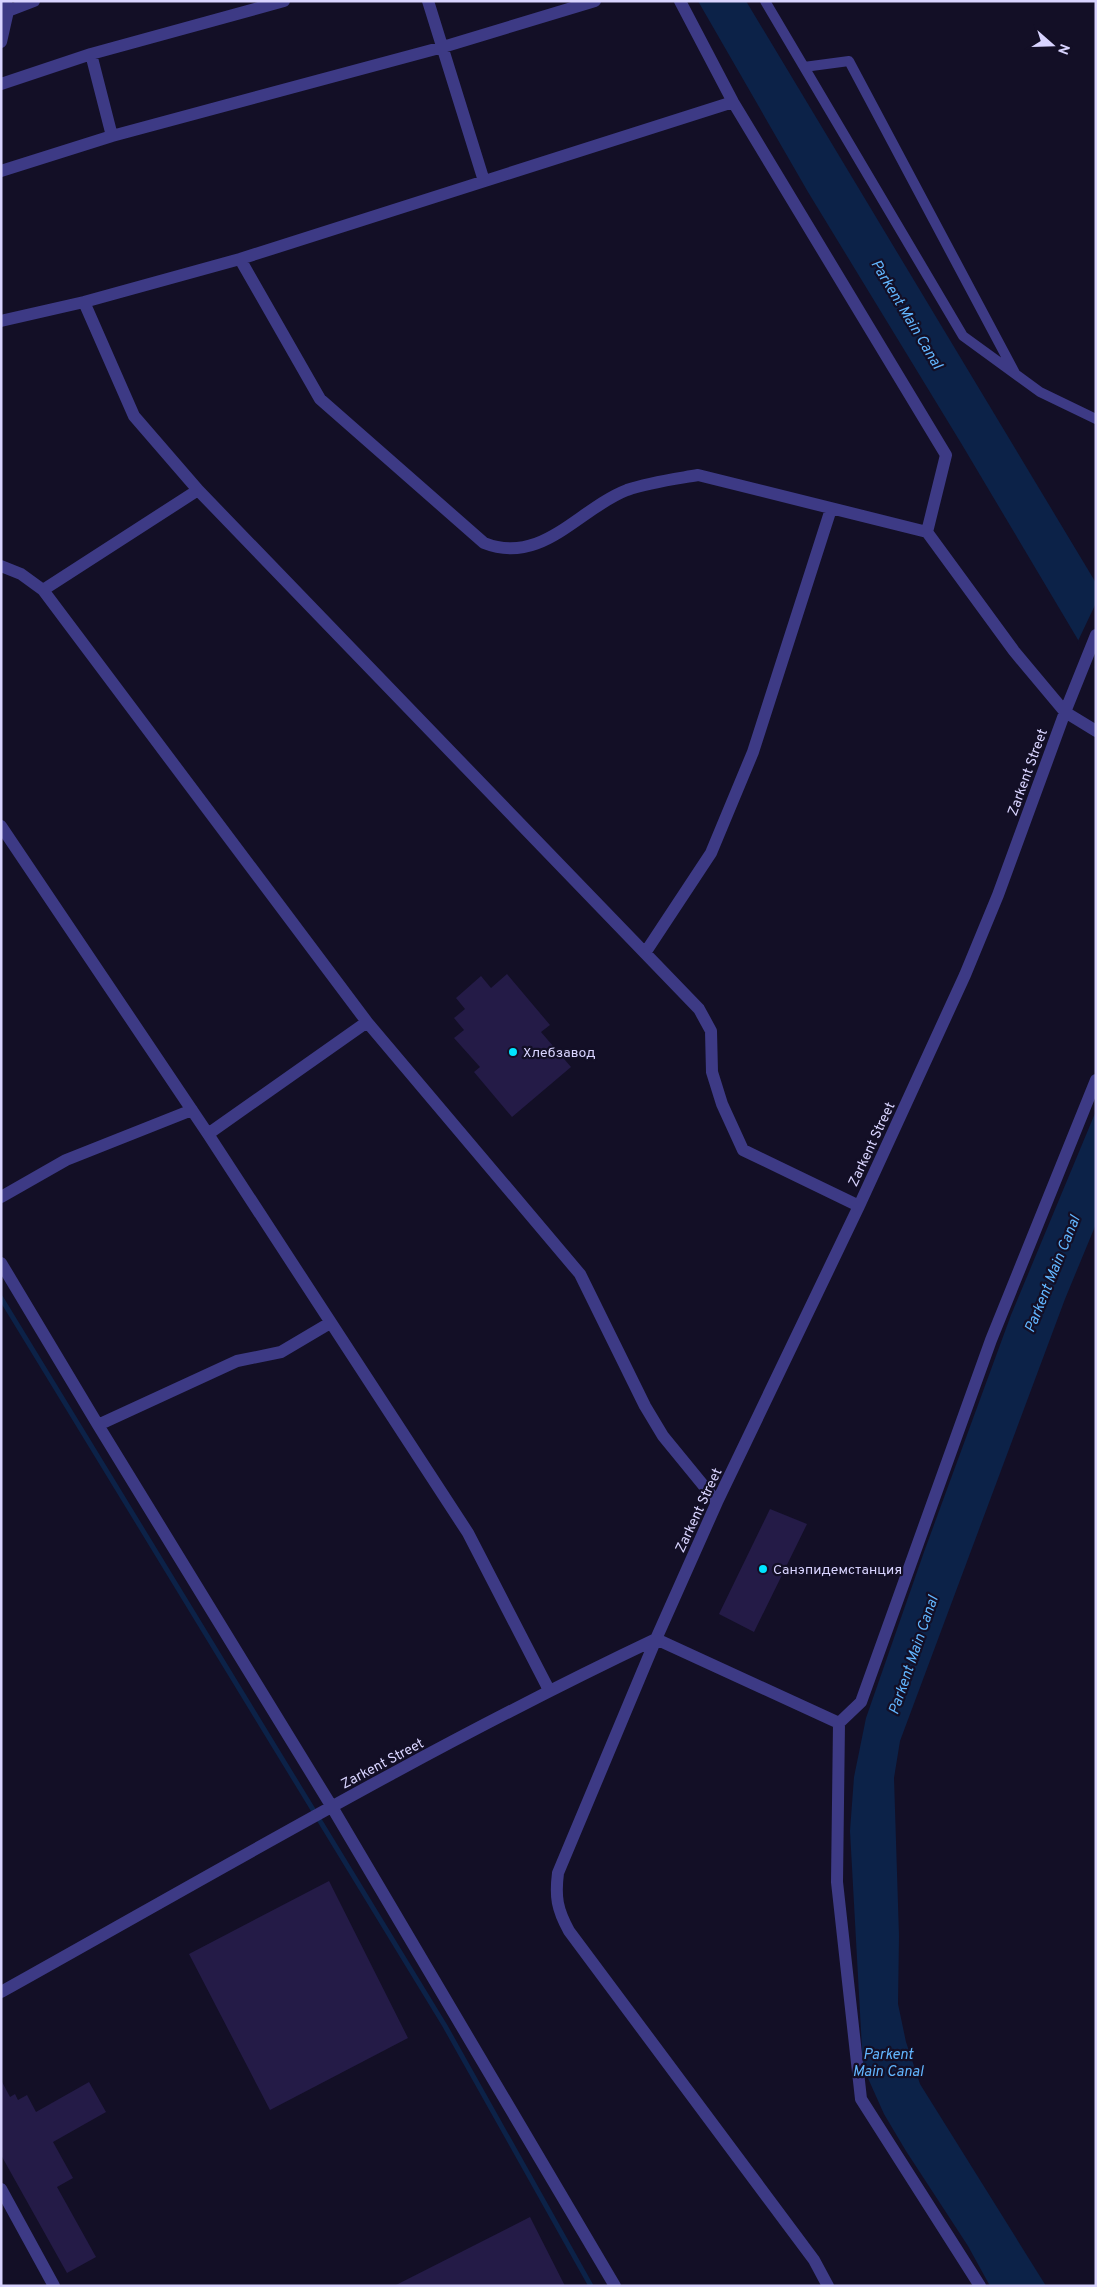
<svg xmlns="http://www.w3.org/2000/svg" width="1097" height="2287" font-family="Overpass,sans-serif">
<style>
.water{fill:#0c2248}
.pier{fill:#130f26}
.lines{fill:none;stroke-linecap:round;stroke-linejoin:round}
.stream{stroke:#0c2248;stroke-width:5}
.building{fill:#241b47}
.lane{stroke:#3d3a85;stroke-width:10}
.street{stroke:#3d3a85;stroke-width:12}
.poi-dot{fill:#00e5ff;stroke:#130f26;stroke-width:2}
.labels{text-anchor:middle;stroke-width:4.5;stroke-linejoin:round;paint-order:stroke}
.street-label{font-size:14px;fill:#d9d4ff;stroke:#130f26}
.poi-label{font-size:14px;fill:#d9d4ff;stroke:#130f26;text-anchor:start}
.water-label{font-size:15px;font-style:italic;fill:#62b6ff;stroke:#130f26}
</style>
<rect width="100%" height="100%" fill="#130f26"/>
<path class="water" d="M698,1H746L1096,583V670L961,443L808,192Z
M1096,1111V1224L1065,1299L900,1741L894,1778L899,1936L898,2004L906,2042L920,2084L1046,2286H990L968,2246L906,2151L884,2114L863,2067L850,1831L854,1777L866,1718L924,1552L1011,1315Z"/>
<path class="pier" d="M1096,603V664L1093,670L1077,643Z"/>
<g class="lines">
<path class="stream" d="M1,1298L445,2026L591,2286"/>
</g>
<path class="building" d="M507,974L550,1025L541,1032L571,1067L512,1117L474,1072L480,1067L454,1038L464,1030L454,1018L465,1009L456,998L481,976L491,988Z
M770,1509L807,1524L754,1632L719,1614Z
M329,1881L408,2038L270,2110L189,1954Z
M1,2080L10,2097L15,2094L18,2100L27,2095L36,2112L89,2082L106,2112L53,2142L73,2178L57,2187L96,2257L67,2273L1,2155Z
M530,2217L565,2286H394Z"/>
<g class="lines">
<path class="lane" d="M765,1L963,336L1040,392L1096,419
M804,67L849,61L1015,373"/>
<path class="street" d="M428,1L484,181
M680,1L733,102L946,455L927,532
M8,11L34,1
M1,42L8,11L6,1
M91,54L284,1
M1,84L91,54L112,136
M1,171L112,136L443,47L595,1
M240,259L320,399L484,543C542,566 578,509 627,490C650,482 675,479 698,475L927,532L1014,651L1065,712L1096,731
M84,302L134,416L198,490L699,1009L711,1031L712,1072L722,1104L743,1150L859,1206
M1,321L84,302L240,259L733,102
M1,566L21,574L43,590L367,1022L580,1274L645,1406L663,1436L717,1502
M43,590L198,490
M1,826L208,1134L468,1533L549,1690
M645,953L711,853L753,752L831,509
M208,1134L367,1022
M1,1197L66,1160L192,1110
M1,1263L98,1425L332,1807L615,2286
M98,1425L237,1361L281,1352L330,1323
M656,1639L839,1723L861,1702L991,1340L1096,1080
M839,1723L837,1882L861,2099L980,2286
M1,1992C218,1871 432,1745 656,1639
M1,2189L54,2286
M828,2286L814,2260L569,1931C557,1909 555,1897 558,1873L656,1639L717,1502L859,1206L965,975L998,895L1065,712L1096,635"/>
</g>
<g class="poi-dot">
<circle cx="513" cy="1052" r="5"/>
<circle cx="763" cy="1569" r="5"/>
</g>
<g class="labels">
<g class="street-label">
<text transform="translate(1027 772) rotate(-70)" y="5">Zarkent Street</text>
<text transform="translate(871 1144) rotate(-65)" y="5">Zarkent Street</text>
<text transform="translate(698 1510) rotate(-65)" y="5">Zarkent Street</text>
<text transform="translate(382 1763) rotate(-28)" y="5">Zarkent Street</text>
</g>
<g class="poi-label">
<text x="523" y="1057">Хлебзавод</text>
<text x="773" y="1574">Санэпидемстанция</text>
</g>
<g class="water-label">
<text transform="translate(907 314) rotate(59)" y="5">Parkent Main Canal</text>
<text transform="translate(1052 1274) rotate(-68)" y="5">Parkent Main Canal</text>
<text transform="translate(913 1655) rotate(-71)" y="5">Parkent Main Canal</text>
<text x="888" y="2059">Parkent<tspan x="888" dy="17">Main Canal</tspan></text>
</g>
</g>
<rect width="1097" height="2287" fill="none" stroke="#d9d4ff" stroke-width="5"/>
<g transform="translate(1052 45) rotate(110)" stroke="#130f26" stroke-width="4" paint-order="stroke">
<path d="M0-4L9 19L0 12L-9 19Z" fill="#d9d4ff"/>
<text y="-8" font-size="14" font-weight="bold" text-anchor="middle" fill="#d9d4ff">N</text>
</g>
</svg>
